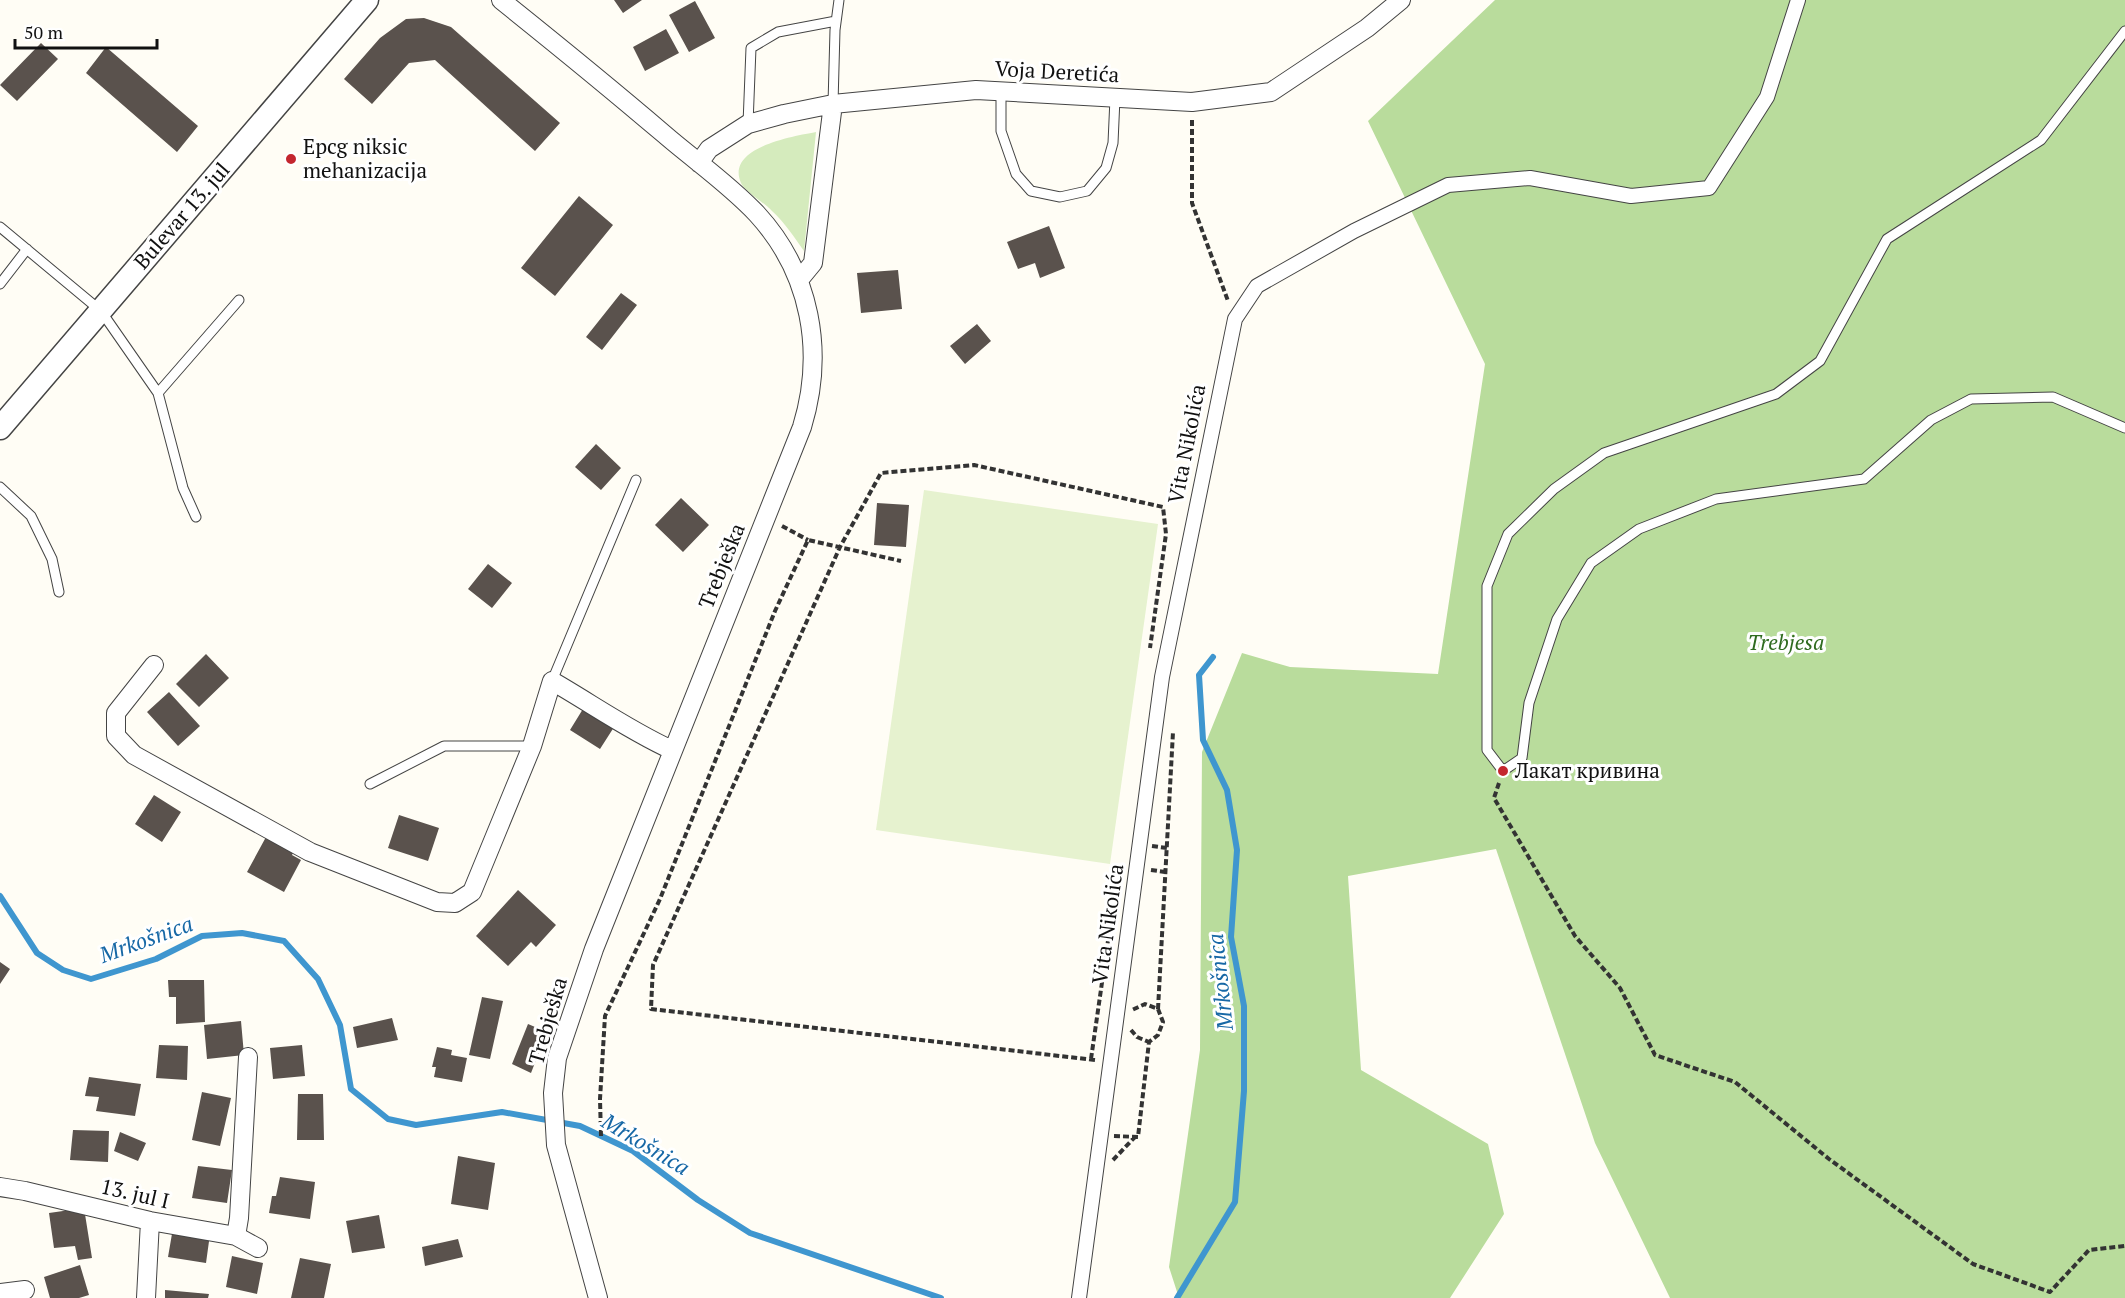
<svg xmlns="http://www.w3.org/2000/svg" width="2125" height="1298" font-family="'PT Serif',serif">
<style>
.green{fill:#d5ebbd}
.forest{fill:#b9dc9c}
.pitch{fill:#e6f2cf}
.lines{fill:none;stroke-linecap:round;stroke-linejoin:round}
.stream{stroke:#3f96cf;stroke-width:6}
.building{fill:#5a524d}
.service-casing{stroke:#444;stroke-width:11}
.pedestrian-casing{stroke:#444;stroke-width:16}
.minor-casing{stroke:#444;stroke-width:20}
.tertiary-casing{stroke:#444;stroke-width:25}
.path{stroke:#333;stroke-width:4;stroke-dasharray:6 3;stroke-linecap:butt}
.service{stroke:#fff;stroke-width:9}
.pedestrian{stroke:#fff;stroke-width:14}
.minor{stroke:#fff;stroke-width:18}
.tertiary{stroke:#fff;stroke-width:22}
.poi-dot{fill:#c4262e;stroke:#fff;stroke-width:2}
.labels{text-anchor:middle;stroke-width:6;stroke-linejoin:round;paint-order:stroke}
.street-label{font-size:21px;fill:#111;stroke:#fff}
.poi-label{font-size:21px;fill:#111;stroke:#fff;text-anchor:start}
.park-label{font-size:21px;font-style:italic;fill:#2f6b1f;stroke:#fff}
.water-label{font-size:22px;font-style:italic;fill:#1768a6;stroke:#fff}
</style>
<rect width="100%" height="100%" fill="#fffdf5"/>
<path class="green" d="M816,132L804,251C794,237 785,223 772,211C765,203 744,191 741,183C725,147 795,136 816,132Z"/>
<path class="forest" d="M1495,0H2125V1298H1670L1595,1143L1496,849L1348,876L1361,1070L1488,1144L1504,1214L1450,1298H1179L1169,1267L1200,1050L1202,752L1242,653L1290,667L1438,674L1485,364L1368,121Z"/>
<path class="pitch" d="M924,490L1158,524L1110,864L876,830Z"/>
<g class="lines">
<path class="stream" d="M0,896L37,953L63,970L91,979L156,959L202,936L242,933L284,941L318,979L340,1025L351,1089L388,1119L416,1125L502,1112L580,1126L633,1151L698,1200L750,1233L941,1298
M1177,1298L1235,1202L1244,1091V1006L1231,937L1237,850L1227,790L1203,740L1199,675L1213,657"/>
</g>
<path class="building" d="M614,0H642L623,13Z
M695,1L715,38L689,52L669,15Z
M424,18L451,27L560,123L535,151L435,60L409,63L372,104L344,79L380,38L406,19Z
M666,29L679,53L645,71L633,47Z
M41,43L58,59L17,101L0,85Z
M106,47L198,126L177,152L86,73Z
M579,196L613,225L555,296L521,268Z
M1049,226L1065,268L1040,278L1035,263L1018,269L1007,242Z
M898,270L902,309L861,313L857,273Z
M621,293L637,305L602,350L586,337Z
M977,324L991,341L965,364L950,346Z
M596,444L621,468L601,490L575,467Z
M681,498L709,525L683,552L655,525Z
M877,503L909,505L906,547L874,545Z
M488,564L512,583L492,608L468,589Z
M206,654L229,678L199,707L176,684Z
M169,692L200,726L178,746L147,712Z
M586,704L616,724L600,749L570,730Z
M154,795L181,812L162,842L135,824Z
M399,815L439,828L428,861L388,848Z
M266,837L293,853L292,855L301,860L284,892L247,872Z
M518,890L556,925L536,947L531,942L508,966L476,936Z
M0,962L10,969L0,984Z
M168,980H204L205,1022L176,1024V997H169Z
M482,997L503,1001L490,1059L469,1055Z
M392,1018L398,1040L357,1048L353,1027Z
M241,1021L244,1055L207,1059L204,1025Z
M528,1024L547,1032L531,1073L512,1064Z
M159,1045L188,1046L187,1080L156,1078Z
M302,1045L305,1076L273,1079L270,1048Z
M437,1047L452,1050L451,1055L467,1058L462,1082L434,1077L436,1067H432Z
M89,1077L141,1084L135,1116L96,1111L99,1097L85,1096Z
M202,1092L231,1098L220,1146L192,1140Z
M298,1094H323L324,1140H297Z
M73,1130L109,1131L108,1162L70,1160Z
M120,1132L146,1143L138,1161L114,1151Z
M458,1156L495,1163L488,1210L451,1204Z
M198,1166L232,1170L227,1203L192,1198Z
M280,1177L315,1182L310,1219L269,1213L272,1196H276Z
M84,1208L92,1258L78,1260L75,1246L54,1248L49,1213Z
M379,1215L385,1248L352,1253L346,1221Z
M173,1228L210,1234L206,1263L168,1257Z
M458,1239L463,1257L425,1266L422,1247Z
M232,1256L263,1263L257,1294L226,1287Z
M300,1258L331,1264L324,1298H291Z
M80,1265L89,1295L79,1298H50L44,1277Z
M165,1290L209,1294L208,1298H165Z"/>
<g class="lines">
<defs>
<path id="service" d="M2125,31L2041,140L1887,239L1820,361L1776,394L1604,453L1554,489L1508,534L1487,586V750L1503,771L1522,758L1529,703L1557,619L1591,563L1639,529L1716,499L1864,479L1931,420L1971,399L2053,397L2125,428
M1001,91V131L1016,174L1031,191L1060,197L1087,191L1106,168L1113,143L1115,98
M833,104L835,30L839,0
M748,124L751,48L778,32L836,21
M0,227L101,311L158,393L183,488L196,517
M0,284L27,249
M158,393L239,300
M0,487L31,516L52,559L59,592
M552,681L636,480
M370,784L444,746H532"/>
<path id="pedestrian" d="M1079,1298L1162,677L1235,319L1257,286L1354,231L1448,185L1530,178L1631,196L1709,188L1767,97L1798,0"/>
<path id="minor" d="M501,0C556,44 610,88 664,134C694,160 729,184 757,214C811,273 825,352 802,427L594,949L557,1058L553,1093L556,1145L598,1298
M699,163L709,149L748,124L784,114L833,104L976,90L1192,102L1271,92L1367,28L1401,0
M799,280L813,263L833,104
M154,665L116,713V736L134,755L310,852L437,902L455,903L472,892L532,746L552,681C592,704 630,731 672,750
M0,1187L25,1191L150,1221L236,1236L258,1248
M236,1236L239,1218L248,1057
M0,1293L25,1290
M146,1298L150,1221"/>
<path id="tertiary" d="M0,428L367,0"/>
</defs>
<use href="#service" class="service-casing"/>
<use href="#pedestrian" class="pedestrian-casing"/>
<use href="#minor" class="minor-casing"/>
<use href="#tertiary" class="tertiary-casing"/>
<path class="path" d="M1192,120V203L1228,301
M782,526L808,540
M1499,783L1494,798L1575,936L1620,988L1655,1055L1735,1082L1829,1159L1973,1264L2050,1292L2089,1250L2125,1246
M1152,846L1167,848
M1151,870L1165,872
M1158,1009L1173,732
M1131,1030L1137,1037L1149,1042
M1091,1059L1114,899
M1095,1060L651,1009L653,965L840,547L881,473L974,465L1163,507L1166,534L1150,648
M601,1136L600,1099L605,1016L660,899L775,611L808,540L901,561
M1114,1136L1138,1137L1149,1042L1158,1035L1163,1022L1158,1009L1145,1004L1132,1010
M1113,1160L1135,1137"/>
<use href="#service" class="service"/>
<use href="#pedestrian" class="pedestrian"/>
<use href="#minor" class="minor"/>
<use href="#tertiary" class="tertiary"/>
</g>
<g class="poi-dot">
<circle cx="291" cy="159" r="6"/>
<circle cx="1503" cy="771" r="6"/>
</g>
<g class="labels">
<g class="street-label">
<text transform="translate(1057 72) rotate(3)" y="7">Voja Deretića</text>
<text transform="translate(182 216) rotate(-49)" y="7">Bulevar 13. jul</text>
<text transform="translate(1187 444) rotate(-79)" y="7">Vita Nikolića</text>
<text transform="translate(722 566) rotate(-68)" y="7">Trebješka</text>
<text transform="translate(1108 924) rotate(-82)" y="7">Vita Nikolića</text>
<text transform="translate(548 1021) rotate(-74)" y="7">Trebješka</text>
<text transform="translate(135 1194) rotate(13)" y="7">13. jul I</text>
</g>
<g class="poi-label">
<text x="303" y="154">Epcg niksic<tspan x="303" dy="24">mehanizacija</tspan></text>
<text x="1515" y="778">Лакат кривина</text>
</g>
<g class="park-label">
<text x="1786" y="650">Trebjesa</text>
</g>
<g class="water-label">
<text transform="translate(146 939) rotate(-20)" y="8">Mrkošnica</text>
<text transform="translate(1220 982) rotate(-96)" y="8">Mrkošnica</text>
<text transform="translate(646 1144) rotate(31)" y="8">Mrkošnica</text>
</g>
</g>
<path d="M15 39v9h142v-9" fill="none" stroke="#111111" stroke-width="3"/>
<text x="24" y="39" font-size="18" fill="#111111" stroke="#ffffff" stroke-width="4.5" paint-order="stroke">50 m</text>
</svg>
